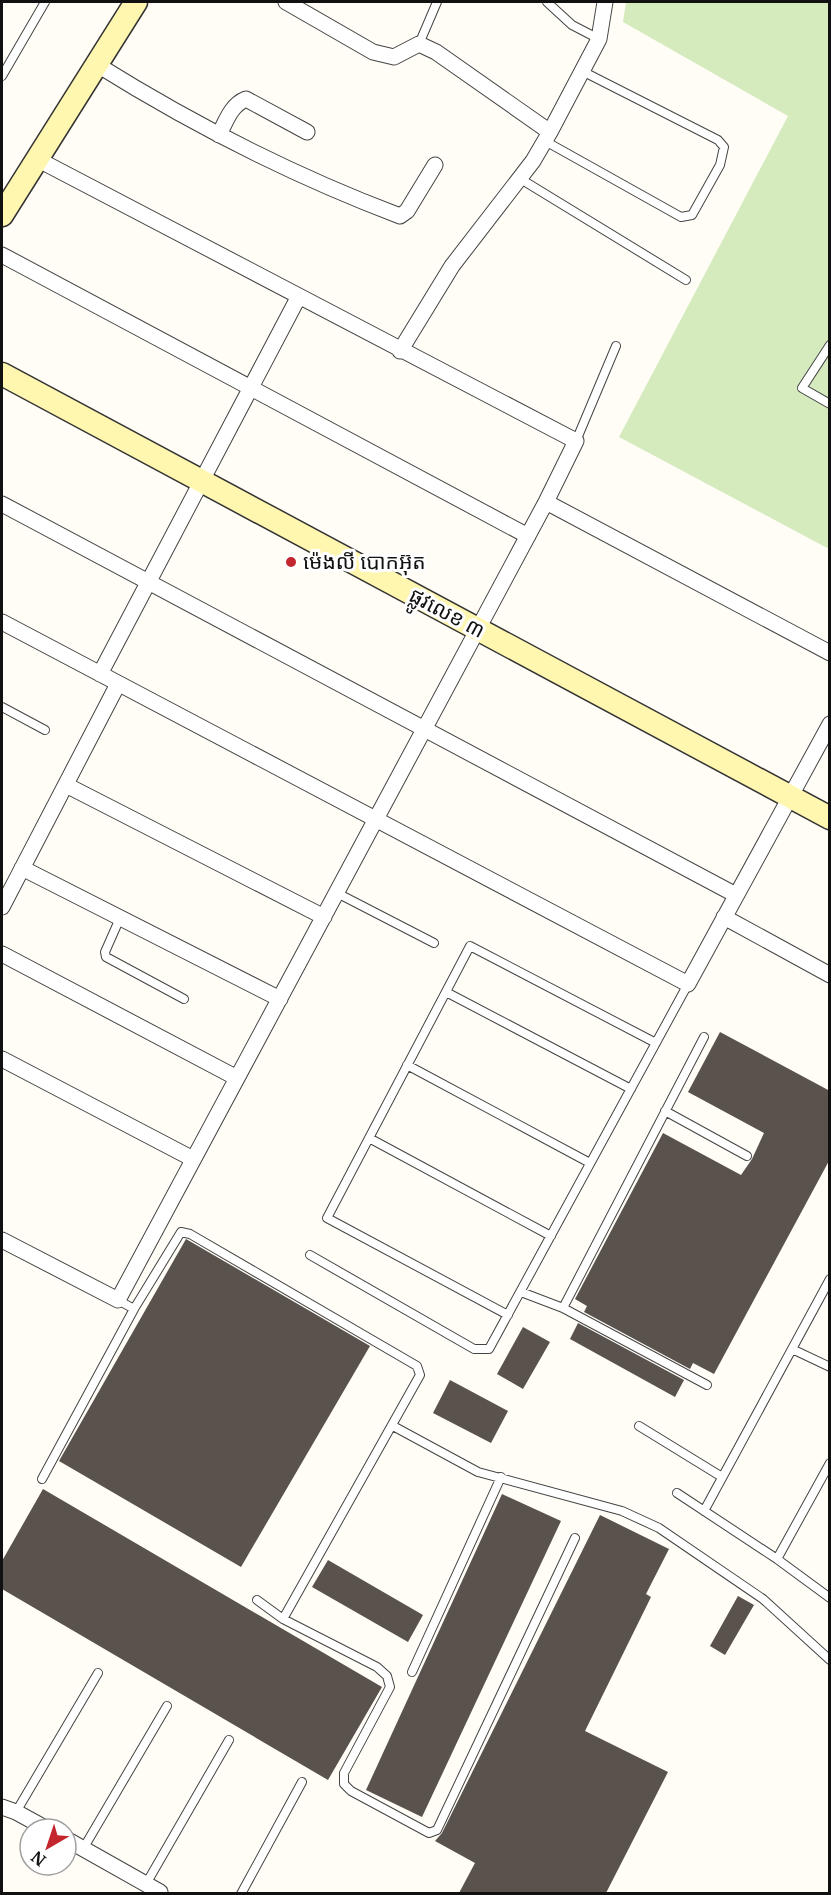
<svg xmlns="http://www.w3.org/2000/svg" width="831" height="1895" font-family="Merriweather,'Noto Sans Khmer',serif">
<style>
.green{fill:#d5ebbd}
.building{fill:#5a524d}
.lines{fill:none;stroke-linecap:round;stroke-linejoin:round}
.lane-casing{stroke:#444;stroke-width:10}
.street-casing{stroke:#444;stroke-width:17}
.secondary-casing{stroke:#333;stroke-width:25}
.lane{stroke:#fff;stroke-width:8}
.street{stroke:#fff;stroke-width:15}
.secondary{stroke:#fff6b0;stroke-width:22}
.poi-dot{fill:#c4262e;stroke:#fff;stroke-width:2}
.labels{text-anchor:middle;stroke-width:6;stroke-linejoin:round;paint-order:stroke}
.poi-label{font-size:21px;fill:#111;stroke:#fff;text-anchor:start}
.street-label{font-size:21px;fill:#111;stroke:#fff}
</style>
<rect width="100%" height="100%" fill="#fffdf5"/>
<path class="green" d="M626,2H829V549L619,437L788,116L623,22Z"/>
<path class="building" d="M720,1032L830,1091V1159L714,1374L693,1363L690,1369L584,1312L587,1306L575,1299L663,1133L741,1175L752,1159L764,1133L688,1092Z
M186,1239L370,1346L241,1567L59,1461Z
M578,1323L684,1380L675,1397L570,1339Z
M523,1327L550,1342L523,1389L497,1374Z
M450,1380L508,1411L491,1443L433,1413Z
M43,1489L382,1687L328,1780L2,1589V1561Z
M502,1494L561,1521L422,1817L366,1790Z
M600,1515L669,1549L646,1594L651,1597L585,1731L668,1772L606,1893H459L475,1863L435,1841L442,1833Z
M328,1560L423,1615L408,1642L312,1587Z
M738,1596L754,1605L725,1655L710,1646Z"/>
<g class="lines">
<defs>
<path id="lane" d="M547,2L572,25L599,39
M419,44L437,2
M2,76L45,2
M545,141L681,217L692,215L720,165L724,147L718,140L582,71
M519,178L686,280
M830,345L802,388L830,404
M576,441L616,346
M2,707L45,730
M337,893L434,943
M120,918L105,952L106,957L184,999
M446,992L631,1089
M407,1065L590,1163
M665,1111L747,1156
M369,1138L551,1236
M310,1255L474,1349H489L688,984
M521,1292L563,1308L707,1385
M118,1300L134,1309L181,1232L190,1234L417,1366L420,1375L283,1619
M563,1308L704,1037
M508,1315L327,1218L470,946L656,1043
M792,1349L830,1367
M393,1426L478,1472L622,1511L659,1528L763,1599L830,1660
M639,1426L722,1477
M42,1479L134,1309
M677,1493L777,1559L830,1598
M704,1511L830,1279
M777,1559L830,1463
M257,1600L283,1619L377,1667L387,1676L390,1687L344,1773V1784L351,1791L429,1833L437,1830L575,1538
M412,1672L501,1477
M16,1812L98,1673
M83,1849L167,1706
M146,1884L229,1740
M241,1894L302,1782"/>
<path id="street" d="M286,2L373,52L394,57L419,44L436,52L550,132
M96,64C192,124 294,176 400,216L407,211L435,165
M219,135C226,121 231,105 246,99L307,132
M2,255L528,536
M400,351L452,266L533,161L550,132L599,39L605,2
M546,502L830,653
M2,504L736,895
M2,622L688,984L830,724
M100,674L298,298
M66,785L324,917
M22,868L280,999
M2,907L118,684
M724,917L830,975
M2,954L237,1078
M2,1059L193,1159
M2,1240L118,1300L546,502L576,441L37,159
M2,1807L16,1812L47,1829
M66,1839L160,1892"/>
<path id="secondary" d="M2,215L136,2
M2,374L830,818"/>
</defs>
<use href="#lane" class="lane-casing"/>
<use href="#street" class="street-casing"/>
<use href="#secondary" class="secondary-casing"/>
<use href="#lane" class="lane"/>
<use href="#street" class="street"/>
<use href="#secondary" class="secondary"/>
</g>
<circle class="poi-dot" cx="291" cy="562" r="6"/>
<g class="labels">
<g class="poi-label">
<text x="303" y="569">ម៉េងលី បោកអ៊ុត</text>
</g>
<g class="street-label">
<text transform="translate(447 613) rotate(28)" y="7">ផ្លូវលេខ ៣</text>
</g>
</g>
<rect width="831" height="1895" fill="none" stroke="#111111" stroke-width="6"/>
<g transform="translate(48 1847) rotate(219)"><circle r="28" fill="#ffffff" stroke="#a0a0a0" stroke-width="1.5"/>
<path d="M0-4.5L10 22L0 15L-10 22Z" fill="#c4262e"/>
<text y="-9" font-size="16" font-weight="bold" text-anchor="middle" fill="#111111">N</text>
</g>
</svg>
